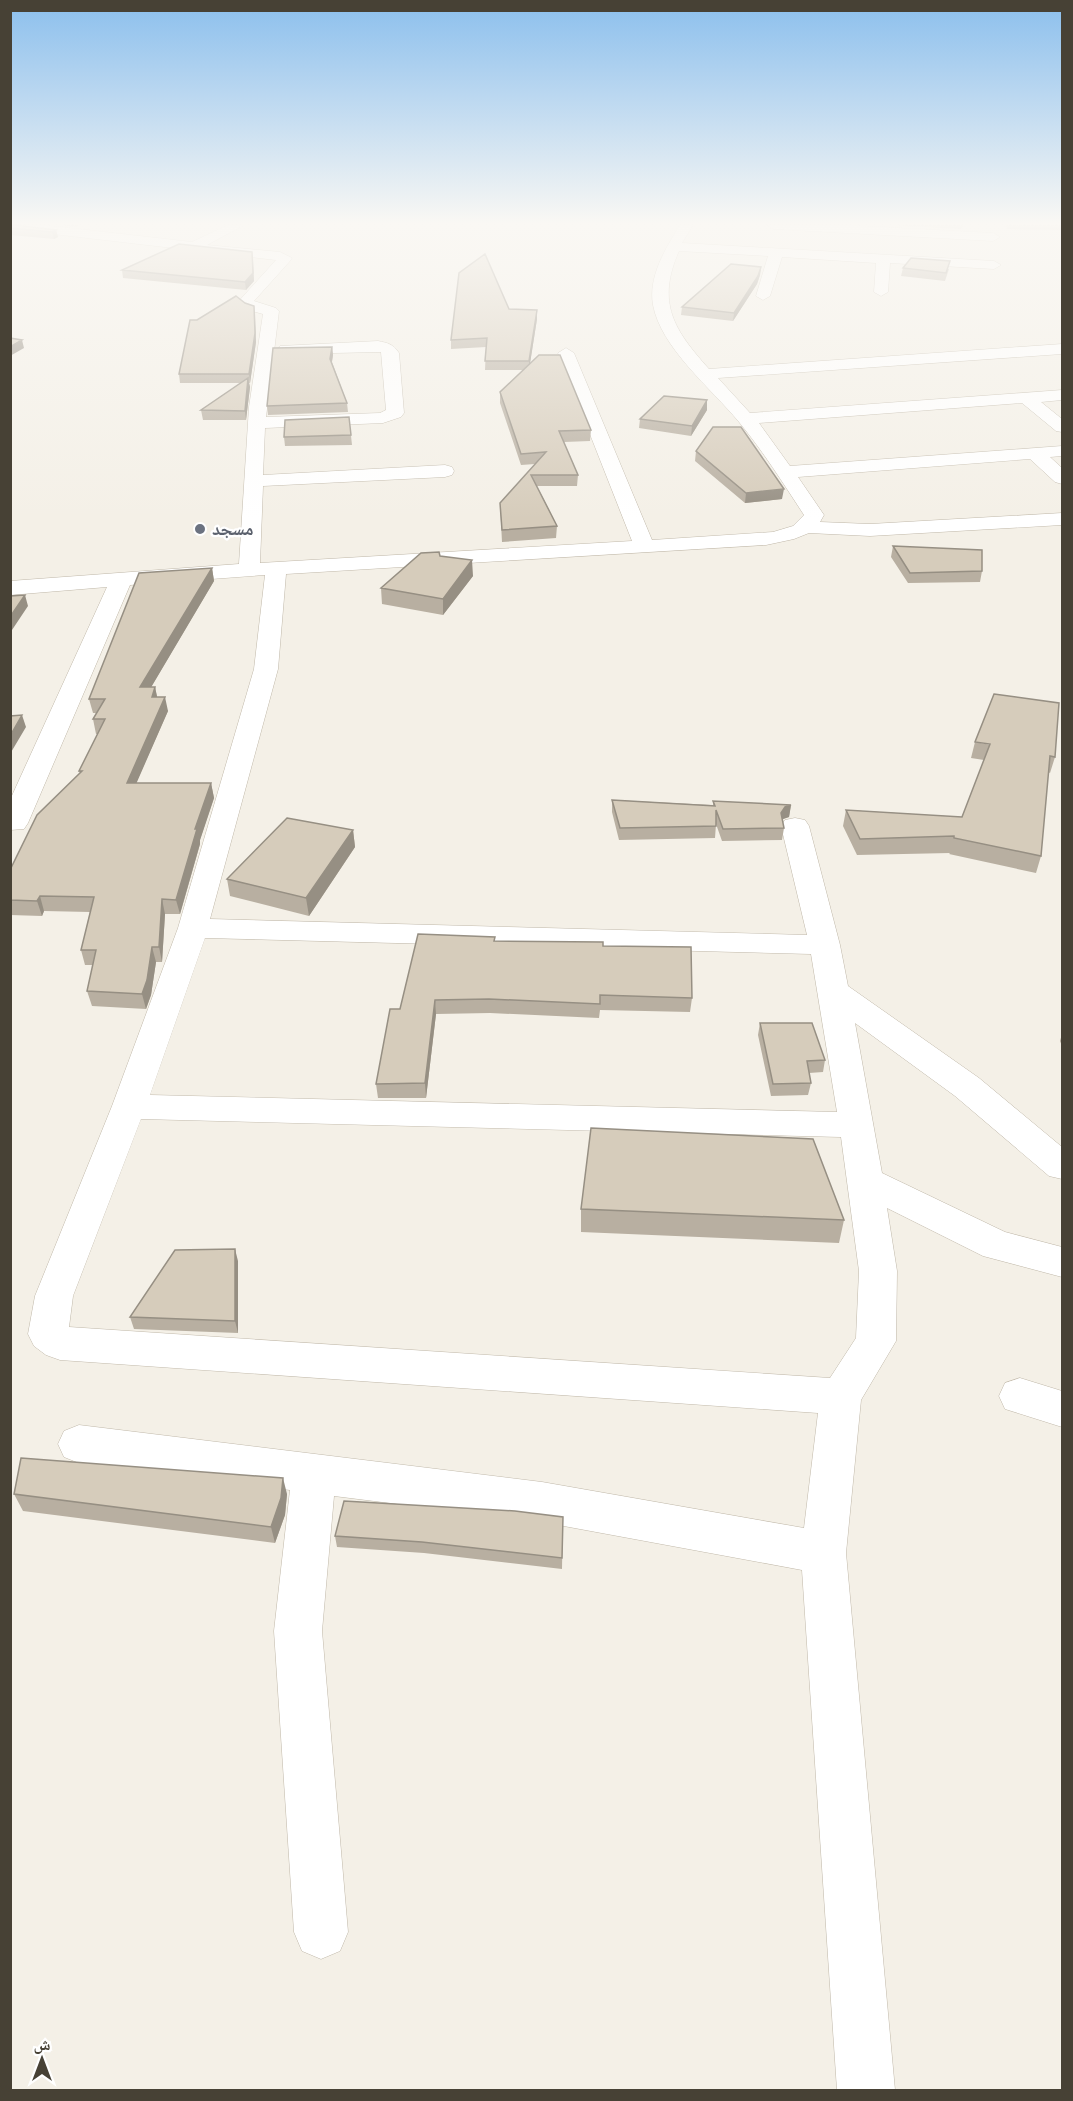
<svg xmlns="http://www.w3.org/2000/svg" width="1073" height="2101" font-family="'Space Grotesk','Noto Naskh Arabic',sans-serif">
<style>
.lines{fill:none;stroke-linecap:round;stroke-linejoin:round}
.minor-casing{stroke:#c0b8a9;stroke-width:1}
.minor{fill:#fff;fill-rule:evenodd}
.wall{fill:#b8afa1}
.shaded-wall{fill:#968f83}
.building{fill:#d6ccbb;stroke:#968f83;stroke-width:1.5}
.worship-dot{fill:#6b7280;stroke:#fff;stroke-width:2}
.labels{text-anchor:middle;stroke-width:4.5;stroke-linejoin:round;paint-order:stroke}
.far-worship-label{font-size:18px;font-weight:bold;fill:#5b616d;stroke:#fff;text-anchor:start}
</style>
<rect width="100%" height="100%" fill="#f4f0e7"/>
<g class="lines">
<defs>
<path id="minor" d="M10,225H43L192,242L228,225H244L207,245L280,252L292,258L290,261L254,301L276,308L279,311L266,417L380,413L386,410L381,352L286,354L280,352L278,349L280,346L378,341C388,343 393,344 399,353L404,413L401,417L383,423L265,428L263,475L445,465L452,467L454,471L452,475L445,477L263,486L260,563L632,541L558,353L566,348L574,353L652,540L773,532L793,526L804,515C783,483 763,451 739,422C711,388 661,348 653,305C648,276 666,248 680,225H693L682,243L994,261L1001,265L994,269L890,263L888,292L881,296L874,292L876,263L782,257L770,296L763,300L756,296L768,256L679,251C656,303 674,330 709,369L1062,344V354L718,378L750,413L1062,390V400L1041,402L1062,419V432L1056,431L1022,403L759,423L790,466L1062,446V456L1050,457L1062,468V484L1055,482L1030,459L798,477L824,515L820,522L870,524L1062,513V525L870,536L809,533L794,539L766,545L286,574L278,669L210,919L807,935L781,826L785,820L795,818L805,820L809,826L840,945L848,986L979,1078L1062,1147V1179L1049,1176L955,1096L855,1023L882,1173L1005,1232L1062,1247V1277L983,1256L887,1208L897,1271L896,1341L861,1400L846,1553L895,2090H837L802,1570L542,1522L334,1496L322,1631L348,1932L340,1951L321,1959L302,1951L294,1932L274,1631L290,1490L79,1463L64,1457L58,1444L64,1431L79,1425L542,1482L804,1528L818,1413L60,1360L46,1355L34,1346L28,1334L35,1296L112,1106L178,928L254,669L265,575L130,585L28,823L24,829L10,830V800L107,587L10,595V581L239,564L249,407L263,314L248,310L238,302L276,260L10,229ZM205,938L811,954L837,1112L150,1095ZM141,1119L841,1137L859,1271L856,1338L830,1378L69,1327L73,1296Z
M767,225H842L993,233L1000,237L993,241L774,229Z
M1020,1378L1062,1391V1427L1005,1409L999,1396L1005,1383Z"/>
</defs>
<use href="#minor" class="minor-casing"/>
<use href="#minor" class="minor"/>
</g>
<path class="wall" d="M10,225L56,230L58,237L54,239L10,235Z
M61,225H79L76,227Z
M890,225H963L961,229Z
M1006,225H1062V230L1007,229Z
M253,260L254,281L246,290L123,278L122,270Z
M761,267L760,275L757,284L733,321L681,315L682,307Z
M903,268L949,269L945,281L901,276Z
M509,309L537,319L530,363L591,430L590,441L564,442L578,475L577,486H537L557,526L556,538L502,542L500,503L535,464L521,465L500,403V392L523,370H485L486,347L451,349V340Z
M255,314L256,342L250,383H249L250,387L246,420H203L201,410L241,383H180L179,374L197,320Z
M332,347L333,355L332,362L347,403L348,412L268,415L267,406Z
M707,400V410L691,436L639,428L640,419Z
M349,417L352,445L285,446L284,437Z
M696,451L782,499L745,503L695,461Z
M893,546L982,571L980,582L908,583L891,557Z
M440,556L473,576L443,615L382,604L381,588Z
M212,568L214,581L151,687H155L157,697L168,711L136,783H211L214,798L200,840V844L180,914H165L162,962H156L151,995L146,1009L92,1006L87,991L93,965H85L81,950L90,912L44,911L42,916L10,915V870L80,773L79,771L98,734H96L93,719L96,713H93L89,699Z
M975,742L1055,757L1050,773L1048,772L1041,856L1036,873L949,854L950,853L857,855L843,826L846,810L962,817L984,760L971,758Z
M612,800L713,805V801L791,805L789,817L783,819L782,820L784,828L782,840L722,841L716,824L715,838L619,840L612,812Z
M353,830L355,847L309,916L230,896L227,879Z
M495,941L603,946L692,998L690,1012L600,1010L599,1018L490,1013L436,1014L426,1098H378L376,1084L400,1009Z
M760,1023L825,1060L823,1072L809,1073L811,1083L808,1095L771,1096L758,1035Z
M1062,1034V1046L1060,1041Z
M581,1209L844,1220L839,1243L581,1232Z
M238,1261V1333L134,1329L130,1317Z
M14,1494H287L285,1515L275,1543L23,1511Z
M563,1517L562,1569L424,1553L337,1547L335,1536Z"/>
<path class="shaded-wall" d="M56,230L58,237L54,239L52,232Z
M252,252L254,281L246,290L245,282Z
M761,267L760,275L757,284L733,321L734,313Z
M254,306L256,342L250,383L249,374Z
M537,310V319L529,370V361Z
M22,340L24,348L10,356V347Z
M332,347L333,355L331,367L330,359Z
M248,378L250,387L246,420L245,411Z
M707,400V410L691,436L692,426Z
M784,489L782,499L745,503L746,493Z
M472,560L473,576L443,615V599Z
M212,568L214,581L143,701L140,687Z
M25,595L28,606L10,633V617Z
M155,687L158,701L152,697Z
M165,697L168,711L130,798L127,783Z
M22,715L26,727L10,754V736Z
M211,783L214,798L200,840V844L180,914L176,900L195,829Z
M791,805L789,817L783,819L779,825L781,813L785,807Z
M353,830L355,847L309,916L306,898Z
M40,896L44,911L42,916L37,901Z
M162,899L165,914L162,962L159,947Z
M152,947L156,962L151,995L146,1009L142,994Z
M435,1000L436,1014L426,1098L425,1083Z
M235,1249L238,1261V1333L235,1321Z
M283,1478L287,1494L285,1515L275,1543L271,1527Z"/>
<path class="building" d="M10,225H15L56,230L52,232L10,228Z
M179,244L252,252L253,273L245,282L122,270Z
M485,254L509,309L537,310L529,361H485L487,338L451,340L459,273Z
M911,258L950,261L946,273L903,268Z
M731,264L761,267L758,276L734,313L682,307Z
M236,296L245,303L254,306L255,333L249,374H179L190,320H197Z
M10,338L22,340L10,347Z
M332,347L330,359L347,403L267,406L273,348Z
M539,355H560L591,430L559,431L578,475H531L557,526L502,530L500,503L546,452L521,454L500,392Z
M248,378L245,411L201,410Z
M664,396L707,400L692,426L640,419Z
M349,417L351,435L284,437L285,420Z
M713,427H741L784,489L746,493L696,451Z
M893,546L982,550V571L910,573Z
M439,552L440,556L472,560L443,599L381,588L421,553Z
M212,568L140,687H155L152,697H165L127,783H211L195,829H197L176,900L162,899L159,947H152L147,980L142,994L87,991L96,950H81L94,897L40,896L37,901L10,900V870L37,815L82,771H79L105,719H93L105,699H89L139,573Z
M25,595L10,617V596Z
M994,694L1059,703L1055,757L1050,756L1041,856L954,838V836L860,839L846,810L962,817L990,744L975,742Z
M22,715L10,736V716Z
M612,800L715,806L713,801L791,805L785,807L781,813L784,828L723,829L716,810V826L620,828Z
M287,818L353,830L306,898L227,879Z
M418,934L495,937L494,941L603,942V946L691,947L692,998L600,995V1004L489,999L435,1000L425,1083L376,1084L390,1009H400Z
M760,1023H812L825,1060L807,1061L811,1083L773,1084Z
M591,1128L813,1139L844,1220L581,1209Z
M235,1249V1321L130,1317L175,1250Z
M21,1458L283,1478L281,1498L271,1527L14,1494Z
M344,1501L515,1511L563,1517L562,1558L422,1542L335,1536Z"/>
<linearGradient id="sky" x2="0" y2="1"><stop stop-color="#8bbfed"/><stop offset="0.43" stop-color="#faf8f4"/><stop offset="1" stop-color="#faf8f4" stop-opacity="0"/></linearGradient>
<rect width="1073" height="519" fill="url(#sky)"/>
<circle class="worship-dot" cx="200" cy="529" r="6"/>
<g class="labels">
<g class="far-worship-label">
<text x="212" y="535">مسجد</text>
</g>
</g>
<rect width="1073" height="2101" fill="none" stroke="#474135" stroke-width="24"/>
<g transform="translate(42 2059)" stroke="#ffffff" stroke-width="4.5" paint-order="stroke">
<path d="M0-4.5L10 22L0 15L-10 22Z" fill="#474135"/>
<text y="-9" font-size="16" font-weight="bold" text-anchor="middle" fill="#474135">ش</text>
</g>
</svg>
